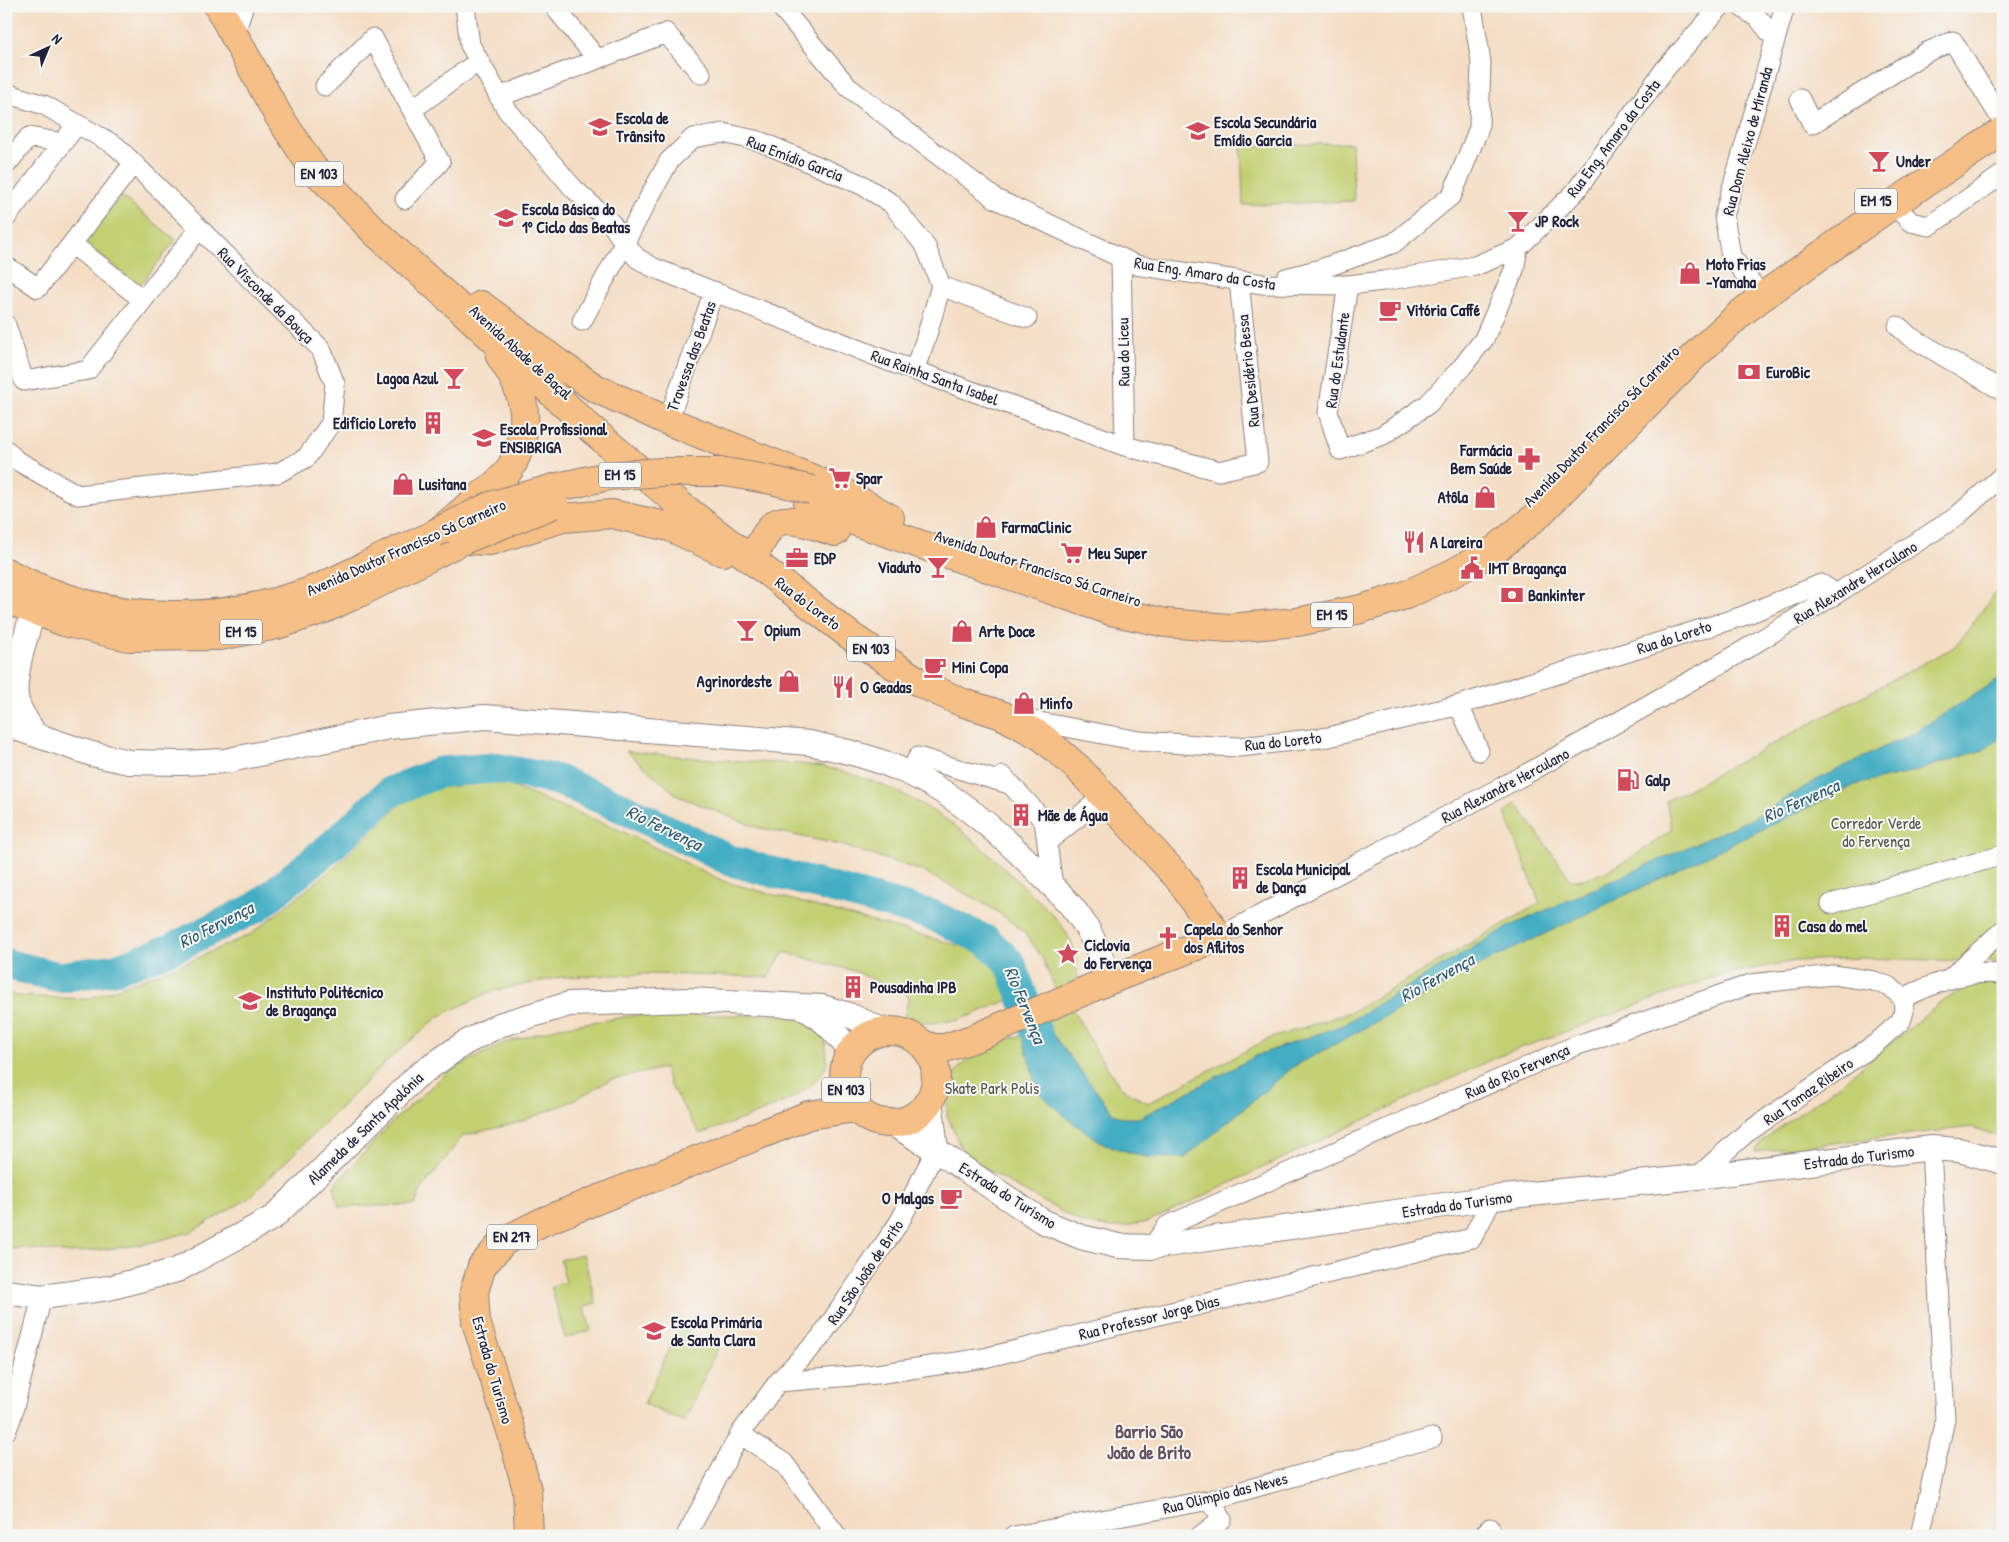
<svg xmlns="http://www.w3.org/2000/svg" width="2009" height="1542" font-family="'Patrick Hand',sans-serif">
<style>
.green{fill:#c2d072;stroke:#727956}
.water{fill:#43adc3;stroke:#32687f}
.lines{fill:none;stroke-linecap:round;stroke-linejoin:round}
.river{stroke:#43adc3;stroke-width:31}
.minor-casing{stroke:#8b807f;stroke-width:21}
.tertiary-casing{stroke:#8b807f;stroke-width:26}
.primary-casing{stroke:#8b807f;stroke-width:30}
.minor{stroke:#fff;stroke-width:19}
.tertiary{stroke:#fff;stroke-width:24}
.primary{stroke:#f5bf86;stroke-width:28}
.primary-bridge-casing{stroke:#8b807f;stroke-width:30;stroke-linecap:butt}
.primary-bridge{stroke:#f5bf86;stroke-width:28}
.labels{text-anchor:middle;stroke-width:4;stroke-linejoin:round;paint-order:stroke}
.shield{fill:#f6f6f2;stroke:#626272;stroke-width:1}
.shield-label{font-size:15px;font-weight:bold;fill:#22223b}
.poi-label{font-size:16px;font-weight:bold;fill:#22223b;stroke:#f6f6f2;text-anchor:start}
.street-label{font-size:16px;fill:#22223b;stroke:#f6f6f2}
.park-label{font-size:16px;fill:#52564c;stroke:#f6f6f2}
.water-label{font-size:18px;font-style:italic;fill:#2f5a71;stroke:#f6f6f2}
.neighbourhood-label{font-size:18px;font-weight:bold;fill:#655361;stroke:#f6f6f2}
</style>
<rect width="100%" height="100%" fill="#f6f6f2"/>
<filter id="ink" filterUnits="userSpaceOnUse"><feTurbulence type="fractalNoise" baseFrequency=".02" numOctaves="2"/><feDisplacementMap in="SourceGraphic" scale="10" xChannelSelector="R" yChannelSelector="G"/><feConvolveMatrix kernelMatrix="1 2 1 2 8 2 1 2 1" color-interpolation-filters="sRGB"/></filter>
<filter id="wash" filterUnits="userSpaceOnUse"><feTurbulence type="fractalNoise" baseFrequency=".0096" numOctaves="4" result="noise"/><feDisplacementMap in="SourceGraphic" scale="20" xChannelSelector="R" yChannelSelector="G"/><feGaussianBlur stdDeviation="1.12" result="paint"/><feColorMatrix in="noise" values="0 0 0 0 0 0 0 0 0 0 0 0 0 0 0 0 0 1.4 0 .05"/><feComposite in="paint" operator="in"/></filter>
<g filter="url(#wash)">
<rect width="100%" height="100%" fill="#f4ddc3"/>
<path class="green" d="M1352,143L1354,201L1243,205L1241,146Z
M121,196L176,240L139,286L84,242Z
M2003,582V962L1860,958L1795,961L1719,975L1499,1056L1148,1222L1113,1228L1082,1223L1011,1184L984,1167L961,1149L947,1115V1090L956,1071L971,1057L1013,1037L1022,1036L1044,1023L1073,1010L1096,1051L1121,1088L1148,1103L1266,1040L1353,1011L1540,903L1505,813L1516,803L1571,880C1605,880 1644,849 1672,830L1666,801L1956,646Z
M626,751C668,756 711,759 754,762C780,763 807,763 833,769C883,781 934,807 973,840C990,855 1007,871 1023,886C1051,912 1082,938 1077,979L1056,990L1041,956L1024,932L998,912L976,899L922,871L841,845L756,827L678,796Z
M500,782L611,826L723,881L979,951L999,971L1009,1000L959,1020L929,1023L904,1019L909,996L854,971L784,952L768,977L648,974L561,977L489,992L438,1017L385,1063L249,1198L191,1232L141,1245L72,1253L25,1248L6,1249V992L15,996L88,999L181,965L251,934L335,867L415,790Z
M2003,966V1138L1972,1127L1755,1152L1763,1140L1848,1078L1944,1000Z
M638,1015H779L805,1020L825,1039C825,1046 828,1055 827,1062C821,1098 730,1123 700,1134L670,1085L664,1068L610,1080L570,1102L520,1122L463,1136L421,1190L415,1205L339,1207L334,1186L392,1122L449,1071L504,1043L560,1027Z
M583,1254L596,1303L584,1306L591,1330L565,1338L551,1286L566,1282L560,1260Z
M679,1328L718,1347L684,1422L644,1404Z"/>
<path class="water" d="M2003,677V736L1983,750L1905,774L1855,785L1486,962L1293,1067L1185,1158L1145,1157L1105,1145L1072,1122L1038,1092L1022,1036L1044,1023L1113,1113L1122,1118H1139L1258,1055L1343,1025L1506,928L1753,818L1818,779L1913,733Z"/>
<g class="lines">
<path class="river" d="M6,964L59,977L116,969L171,949L257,907L335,843L390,792L440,772L495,768L558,780L623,808L731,861L932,915L987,941L1010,963L1040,1042"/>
</g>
</g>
<g filter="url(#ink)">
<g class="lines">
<defs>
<path id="minor" d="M465,6L470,45L507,110L573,188L611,223L625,244L637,258L652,267L888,361L1125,446L1219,471L1258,462L1239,281
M780,6L848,87L996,199L1136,265L1263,284L1348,285L1383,281L1475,266L1518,248L1575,192L1665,69L1721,6
M1740,6L1758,18L1775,39
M557,10L597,59
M325,86L373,38L440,162L405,199
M6,93L44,105L116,146L321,349L335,384L331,423L306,458L278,473L78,495L16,460L6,450
M499,97L666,33L701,74
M1800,99L1812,124L1927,52L1953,41L2003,122
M413,109L479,61
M6,165L29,137L63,143
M1893,204L1911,222L1929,226L2003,174
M6,218L77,124
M72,244L143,300
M1121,258L1125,446
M6,266L38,288L133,164
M1286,278L1321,269L1394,243L1452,195L1479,128L1481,62L1472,6
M1348,285L1328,412L1340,450L1383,435L1428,404L1462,367L1484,339L1514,270L1518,248
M941,286L1027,318
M1762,297L1731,256L1724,216L1785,6
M582,321L669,161L693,138L723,133L759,141L862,185L891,203L926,247L941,286L925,341L914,370
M6,325L24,381L88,370L199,229
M1898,326L1909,336L2003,391
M668,421L714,291
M1459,705L1479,751
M1019,718L1139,741L1214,746L1240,747L1329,737L1459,705L1743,616L1821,584L1836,594
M910,774L918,757L1012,785
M1003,776L1044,821L1053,886
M1047,842L1104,796
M1831,904L2003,855
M1219,937L1528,773L1731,658L1836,594L1956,517L2003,475
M1949,979L2003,930
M1903,998C1932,984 1970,968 2003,975
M1697,1177L1745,1134L1875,1044L1901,1021L1904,1011L1903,998
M1152,1247L1167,1226L1572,1047L1751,984L1833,975L1874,981L1890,987L1903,998
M778,1382L877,1374L984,1358L1472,1238L1493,1198
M6,1431L11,1419L42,1297
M740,1434L784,1463L837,1536
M686,1536L740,1434L778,1382L820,1338L900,1221L936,1150
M1014,1536L1210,1500L1432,1438
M1200,1536L1222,1519L1210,1500
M1483,1536L1490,1528
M1920,1536L1945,1419L1931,1148"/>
<path id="tertiary" d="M236,22L241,6
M6,712L21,730L92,754L129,762L181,763L225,761L389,727L485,717L809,743C842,750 873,757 904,771C955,793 1007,839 1045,879C1059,892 1073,906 1083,922C1095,939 1102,961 1110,980
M31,728C25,718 17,708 16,696C13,671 29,627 36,602L34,593
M803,1008C824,1018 837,1034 851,1052
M930,1099L936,1150
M891,1123L936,1150L1042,1221L1081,1237L1118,1246L1152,1247L1493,1198L1697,1177L1931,1148L1959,1150L2003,1162
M6,1292L42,1297L109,1288L177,1270L274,1217L416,1077L463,1044L499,1025L569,1004L690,1000L822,1007L849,1015L884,1031"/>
<path id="primary" d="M218,6L278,115L313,168L376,233L461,309L590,428L680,505L852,637L922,684L961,702L1002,715L1042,737L1078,768L1179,879L1219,937L1110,980L975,1038L945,1048H934L922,1044
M481,305L558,363L595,388L668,421L838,489L890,518
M808,505L1111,611L1166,623L1229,628L1297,622L1361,609L1406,595L1453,573L1496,549L1538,515L1694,356L1740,314L1762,297L1893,204L2003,131
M752,560C758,549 763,536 772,526C785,513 820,527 835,532
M6,572C56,599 112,614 169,615C213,616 260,608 302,594C332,584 360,568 388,555C403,547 422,542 436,533C450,523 463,510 477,499C489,489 504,480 512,465C533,423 526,394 500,356
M6,599L64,622L128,637L220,636L277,625L324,609L361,592L463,540L490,541L563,518L612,514L670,527L723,552
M844 1077a46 46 0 1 1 92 0a46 46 0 1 1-92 0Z
M529,1536L527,1490L512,1434L476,1322L474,1292L482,1266L504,1241L542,1222L809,1115L856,1108"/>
</defs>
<use href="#minor" class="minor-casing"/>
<use href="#tertiary" class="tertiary-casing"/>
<use href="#primary" class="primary-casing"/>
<use href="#minor" class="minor"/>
<use href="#tertiary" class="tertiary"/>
<use href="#primary" class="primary"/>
<defs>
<path id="primary-bridge" d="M435,533L490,506L558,487L608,476L661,472H725L771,480L812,490
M463,540L554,504"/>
</defs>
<use href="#primary-bridge" class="primary-bridge-casing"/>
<use href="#primary-bridge" class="primary-bridge"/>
</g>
</g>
<defs>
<symbol id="school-bare" viewBox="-9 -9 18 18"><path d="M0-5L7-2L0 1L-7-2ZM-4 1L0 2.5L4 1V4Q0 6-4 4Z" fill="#d1495b" stroke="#f6f6f2" stroke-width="2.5" paint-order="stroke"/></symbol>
<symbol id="bar-bare" viewBox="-9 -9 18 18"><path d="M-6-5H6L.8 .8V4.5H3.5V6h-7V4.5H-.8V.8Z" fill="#d1495b" stroke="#f6f6f2" stroke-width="2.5" paint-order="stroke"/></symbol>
<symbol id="shop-bare" viewBox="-9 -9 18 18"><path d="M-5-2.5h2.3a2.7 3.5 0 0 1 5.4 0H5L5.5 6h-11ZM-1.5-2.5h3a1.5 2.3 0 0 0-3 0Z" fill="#d1495b" stroke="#f6f6f2" stroke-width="2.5" paint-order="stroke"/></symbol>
<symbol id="cafe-bare" viewBox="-9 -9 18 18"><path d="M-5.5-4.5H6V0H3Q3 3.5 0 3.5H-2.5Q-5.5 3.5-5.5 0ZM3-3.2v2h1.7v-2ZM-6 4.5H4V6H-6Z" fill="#d1495b" stroke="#f6f6f2" stroke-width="2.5" paint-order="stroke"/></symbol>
<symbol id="bank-bare" viewBox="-9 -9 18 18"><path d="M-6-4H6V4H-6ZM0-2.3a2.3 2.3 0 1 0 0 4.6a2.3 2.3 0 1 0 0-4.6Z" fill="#d1495b" stroke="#f6f6f2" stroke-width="2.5" paint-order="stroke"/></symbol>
<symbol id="building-bare" viewBox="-9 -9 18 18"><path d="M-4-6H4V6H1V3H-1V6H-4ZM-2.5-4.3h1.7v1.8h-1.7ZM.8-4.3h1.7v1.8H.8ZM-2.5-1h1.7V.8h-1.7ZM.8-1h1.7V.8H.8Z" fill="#d1495b" stroke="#f6f6f2" stroke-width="2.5" paint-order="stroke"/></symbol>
<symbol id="pharmacy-bare" viewBox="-9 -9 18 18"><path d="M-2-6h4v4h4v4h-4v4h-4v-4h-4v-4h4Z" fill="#d1495b" stroke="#f6f6f2" stroke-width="2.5" paint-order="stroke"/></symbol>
<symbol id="supermarket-bare" viewBox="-9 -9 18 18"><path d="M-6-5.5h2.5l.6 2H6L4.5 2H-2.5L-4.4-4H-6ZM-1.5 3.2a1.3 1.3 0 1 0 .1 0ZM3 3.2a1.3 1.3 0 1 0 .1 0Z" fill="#d1495b" stroke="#f6f6f2" stroke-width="2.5" paint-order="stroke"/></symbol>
<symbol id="restaurant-bare" viewBox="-9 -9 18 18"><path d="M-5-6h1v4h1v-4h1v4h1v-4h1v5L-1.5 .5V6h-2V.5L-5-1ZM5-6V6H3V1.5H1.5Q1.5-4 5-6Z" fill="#d1495b" stroke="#f6f6f2" stroke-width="2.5" paint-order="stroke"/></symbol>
<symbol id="office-bare" viewBox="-9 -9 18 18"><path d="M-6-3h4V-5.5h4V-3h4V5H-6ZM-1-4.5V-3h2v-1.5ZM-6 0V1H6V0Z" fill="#d1495b" stroke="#f6f6f2" stroke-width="2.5" paint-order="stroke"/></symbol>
<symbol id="civic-bare" viewBox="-9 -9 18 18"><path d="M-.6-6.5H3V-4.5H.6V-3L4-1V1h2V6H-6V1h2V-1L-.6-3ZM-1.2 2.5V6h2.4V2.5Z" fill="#d1495b" stroke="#f6f6f2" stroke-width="2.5" paint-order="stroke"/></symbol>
<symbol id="fuel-bare" viewBox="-9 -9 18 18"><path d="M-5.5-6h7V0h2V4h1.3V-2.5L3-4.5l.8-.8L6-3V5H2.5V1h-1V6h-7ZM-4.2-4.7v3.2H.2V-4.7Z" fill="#d1495b" stroke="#f6f6f2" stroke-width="2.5" paint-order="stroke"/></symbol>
<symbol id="church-bare" viewBox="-9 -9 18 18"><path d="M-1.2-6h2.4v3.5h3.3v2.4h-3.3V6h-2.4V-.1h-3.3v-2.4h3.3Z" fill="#d1495b" stroke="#f6f6f2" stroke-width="2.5" paint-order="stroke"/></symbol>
<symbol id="sight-bare" viewBox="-9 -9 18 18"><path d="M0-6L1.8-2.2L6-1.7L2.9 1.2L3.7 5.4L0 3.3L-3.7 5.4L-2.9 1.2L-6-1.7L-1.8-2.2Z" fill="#d1495b" stroke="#f6f6f2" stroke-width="2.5" paint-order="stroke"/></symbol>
<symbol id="university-bare" viewBox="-9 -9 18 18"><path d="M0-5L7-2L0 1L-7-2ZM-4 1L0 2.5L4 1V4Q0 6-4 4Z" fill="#d1495b" stroke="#f6f6f2" stroke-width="2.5" paint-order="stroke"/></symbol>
</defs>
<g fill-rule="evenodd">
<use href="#school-bare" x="584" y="111" width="32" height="32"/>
<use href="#school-bare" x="1182" y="115" width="32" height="32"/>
<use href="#bar-bare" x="1863" y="145" width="32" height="32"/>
<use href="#school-bare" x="490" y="202" width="32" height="32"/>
<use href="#bar-bare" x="1502" y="205" width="32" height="32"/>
<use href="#shop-bare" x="1674" y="257" width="32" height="32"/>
<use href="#cafe-bare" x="1374" y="294" width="32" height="32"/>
<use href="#bank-bare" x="1733" y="356" width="32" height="32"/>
<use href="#bar-bare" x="438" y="362" width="32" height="32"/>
<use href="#building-bare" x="417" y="407" width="32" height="32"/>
<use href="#school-bare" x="468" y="422" width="32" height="32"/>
<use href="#pharmacy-bare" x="1513" y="443" width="32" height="32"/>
<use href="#supermarket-bare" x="824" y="462" width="32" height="32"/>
<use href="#shop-bare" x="387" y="468" width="32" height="32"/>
<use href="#shop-bare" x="1469" y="481" width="32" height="32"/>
<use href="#shop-bare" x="970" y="511" width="32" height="32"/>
<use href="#restaurant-bare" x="1398" y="526" width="32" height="32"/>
<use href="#supermarket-bare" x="1056" y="537" width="32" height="32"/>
<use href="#office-bare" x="781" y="542" width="32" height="32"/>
<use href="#bar-bare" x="922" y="551" width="32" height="32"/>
<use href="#civic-bare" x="1456" y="552" width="32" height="32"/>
<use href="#bank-bare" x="1496" y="579" width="32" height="32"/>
<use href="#bar-bare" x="731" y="614" width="32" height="32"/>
<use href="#shop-bare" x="946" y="615" width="32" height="32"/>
<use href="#cafe-bare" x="919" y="651" width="32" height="32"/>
<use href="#shop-bare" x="773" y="665" width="32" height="32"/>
<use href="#restaurant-bare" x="827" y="671" width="32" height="32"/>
<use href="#shop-bare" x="1008" y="687" width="32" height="32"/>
<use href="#fuel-bare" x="1612" y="764" width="32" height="32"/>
<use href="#building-bare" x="1005" y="799" width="32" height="32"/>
<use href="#building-bare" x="1224" y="862" width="32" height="32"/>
<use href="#building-bare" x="1766" y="910" width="32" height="32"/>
<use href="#church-bare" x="1152" y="922" width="32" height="32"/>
<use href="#sight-bare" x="1052" y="938" width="32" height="32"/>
<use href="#building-bare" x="837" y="971" width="32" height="32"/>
<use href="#university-bare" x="234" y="985" width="32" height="32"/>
<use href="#cafe-bare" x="935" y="1182" width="32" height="32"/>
<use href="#school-bare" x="638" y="1315" width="32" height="32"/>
</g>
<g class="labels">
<g class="shield">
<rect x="295" y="161.5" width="48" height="25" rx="4"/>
<rect x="1855" y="188.5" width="42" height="25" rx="4"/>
<rect x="599" y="462.5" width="42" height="25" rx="4"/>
<rect x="1311" y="602.5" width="42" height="25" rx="4"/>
<rect x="220" y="619.5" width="42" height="25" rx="4"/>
<rect x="847" y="636.5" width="48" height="25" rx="4"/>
<rect x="822" y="1077.5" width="48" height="25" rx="4"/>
<rect x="487" y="1224.5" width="50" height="25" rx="4"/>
</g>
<g class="shield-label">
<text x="319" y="179">EN 103</text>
<text x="1876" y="206">EM 15</text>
<text x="620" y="480">EM 15</text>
<text x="1332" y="620">EM 15</text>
<text x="241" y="637">EM 15</text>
<text x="871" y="654">EN 103</text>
<text x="846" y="1095">EN 103</text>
<text x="512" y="1242">EN 217</text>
</g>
<g class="poi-label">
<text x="616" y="124">Escola de<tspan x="616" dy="18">Trânsito</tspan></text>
<text x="1214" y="128">Escola Secundária<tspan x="1214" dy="18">Emídio Garcia</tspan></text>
<text x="1896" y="167">Under</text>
<text x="522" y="215">Escola Básica do<tspan x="522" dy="18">1º Ciclo das Beatas</tspan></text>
<text x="1535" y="227">JP Rock</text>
<text x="1706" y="270">Moto Frias<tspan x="1706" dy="18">-Yamaha</tspan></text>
<text x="1406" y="316">Vitória Caffé</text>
<text x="1766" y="378">EuroBic</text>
<text x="438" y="384" text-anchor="end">Lagoa Azul</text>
<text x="416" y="429" text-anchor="end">Edifício Loreto</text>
<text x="500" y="435">Escola Profissional<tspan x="500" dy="18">ENSIBRIGA</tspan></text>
<text x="1512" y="456" text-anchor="end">Farmácia<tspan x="1512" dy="18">Bem Saúde</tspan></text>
<text x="856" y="484">Spar</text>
<text x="419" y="490">Lusitana</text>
<text x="1468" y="503" text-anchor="end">Atôla</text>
<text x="1002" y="533">FarmaClinic</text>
<text x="1430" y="548">A Lareira</text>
<text x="1088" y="559">Meu Super</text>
<text x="814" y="564">EDP</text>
<text x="921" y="573" text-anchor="end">Viaduto</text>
<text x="1488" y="574">IMT Bragança</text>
<text x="1528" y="601">Bankinter</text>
<text x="764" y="636">Opium</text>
<text x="979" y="637">Arte Doce</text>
<text x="952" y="673">Mini Copa</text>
<text x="772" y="687" text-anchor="end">Agrinordeste</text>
<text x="860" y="693">O Geadas</text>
<text x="1040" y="709">Minfo</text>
<text x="1645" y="786">Galp</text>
<text x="1038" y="821">Mãe de Água</text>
<text x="1256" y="875">Escola Municipal<tspan x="1256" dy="18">de Dança</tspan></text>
<text x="1798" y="932">Casa do mel</text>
<text x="1184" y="935">Capela do Senhor<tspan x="1184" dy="18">dos Aflitos</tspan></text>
<text x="1084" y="951">Ciclovia<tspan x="1084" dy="18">do Fervença</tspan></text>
<text x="870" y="993">Pousadinha IPB</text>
<text x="266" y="998">Instituto Politécnico<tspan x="266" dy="18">de Bragança</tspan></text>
<text x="934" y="1204" text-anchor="end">O Malgas</text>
<text x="671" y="1328">Escola Primária<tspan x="671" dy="18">de Santa Clara</tspan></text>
</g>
<g class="street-label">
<text transform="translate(1613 138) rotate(-53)" y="6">Rua Eng. Amaro da Costa</text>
<text transform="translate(1747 141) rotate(-75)" y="6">Rua Dom Aleixo de Miranda</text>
<text transform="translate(795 158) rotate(21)" y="6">Rua Emídio Garcia</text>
<text transform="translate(1205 273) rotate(9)" y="6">Rua Eng. Amaro da Costa</text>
<text transform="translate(266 295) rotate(45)" y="6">Rua Visconde da Bouça</text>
<text transform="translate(521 352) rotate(42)" y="6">Avenida Abade de Baçal</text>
<text transform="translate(1123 352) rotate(-91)" y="6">Rua do Liceu</text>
<text transform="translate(691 356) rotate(-70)" y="6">Travessa das Beatas</text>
<text transform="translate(1337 360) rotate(-82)" y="6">Rua do Estudante</text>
<text transform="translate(1248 371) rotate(-96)" y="6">Rua Desidério Bessa</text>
<text transform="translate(935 377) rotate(20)" y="6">Rua Rainha Santa Isabel</text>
<text transform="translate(1601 426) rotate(-46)" y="6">Avenida Doutor Francisco Sá Carneiro</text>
<text transform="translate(406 547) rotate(-24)" y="6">Avenida Doutor Francisco Sá Carneiro</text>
<text transform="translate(1038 568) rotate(18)" y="6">Avenida Doutor Francisco Sá Carneiro</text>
<text transform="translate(1855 582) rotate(-32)" y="6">Rua Alexandre Herculano</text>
<text transform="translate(808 603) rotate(37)" y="6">Rua do Loreto</text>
<text transform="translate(1674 637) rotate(-18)" y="6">Rua do Loreto</text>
<text transform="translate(1283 741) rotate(-6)" y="6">Rua do Loreto</text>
<text transform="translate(1505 785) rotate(-28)" y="6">Rua Alexandre Herculano</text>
<text transform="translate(1517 1071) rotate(-24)" y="6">Rua do Rio Fervença</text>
<text transform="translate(1808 1091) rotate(-35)" y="6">Rua Tomaz Ribeiro</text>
<text transform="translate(365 1128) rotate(-44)" y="6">Alameda de Santa Apolónia</text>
<text transform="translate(1859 1157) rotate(-7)" y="6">Estrada do Turismo</text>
<text transform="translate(1008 1195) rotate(32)" y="6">Estrada do Turismo</text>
<text transform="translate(1457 1204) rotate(-8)" y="6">Estrada do Turismo</text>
<text transform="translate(865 1272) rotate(-56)" y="6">Rua São João de Brito</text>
<text transform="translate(1149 1317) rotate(-14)" y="6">Rua Professor Jorge Dias</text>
<text transform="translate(493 1370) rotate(74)" y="6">Estrada do Turismo</text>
<text transform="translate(1225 1493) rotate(-14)" y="6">Rua Olimpio das Neves</text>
</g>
<g class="park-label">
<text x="1876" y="829">Corredor Verde<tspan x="1876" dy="18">do Fervença</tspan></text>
<text x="992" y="1094">Skate Park Polis</text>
</g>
<g class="water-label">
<text transform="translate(1801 801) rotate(-24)" y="6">Rio Fervença</text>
<text transform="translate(664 828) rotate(26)" y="6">Rio Fervença</text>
<text transform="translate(216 925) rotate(-27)" y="6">Rio Fervença</text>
<text transform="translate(1437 978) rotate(-29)" y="6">Rio Fervença</text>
<text transform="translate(1025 1005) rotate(68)" y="6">Rio Fervença</text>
</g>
<g class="neighbourhood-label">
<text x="1149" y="1438">Barrio São<tspan x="1149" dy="21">João de Brito</tspan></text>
</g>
</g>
<rect width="2009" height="1542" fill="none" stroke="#f6f6f2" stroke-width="25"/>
<g transform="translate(48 48) rotate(44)" stroke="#f6f6f2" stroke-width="4" paint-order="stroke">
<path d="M0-4L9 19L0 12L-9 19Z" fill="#22223b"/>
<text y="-8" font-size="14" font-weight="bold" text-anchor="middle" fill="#22223b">N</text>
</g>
</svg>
